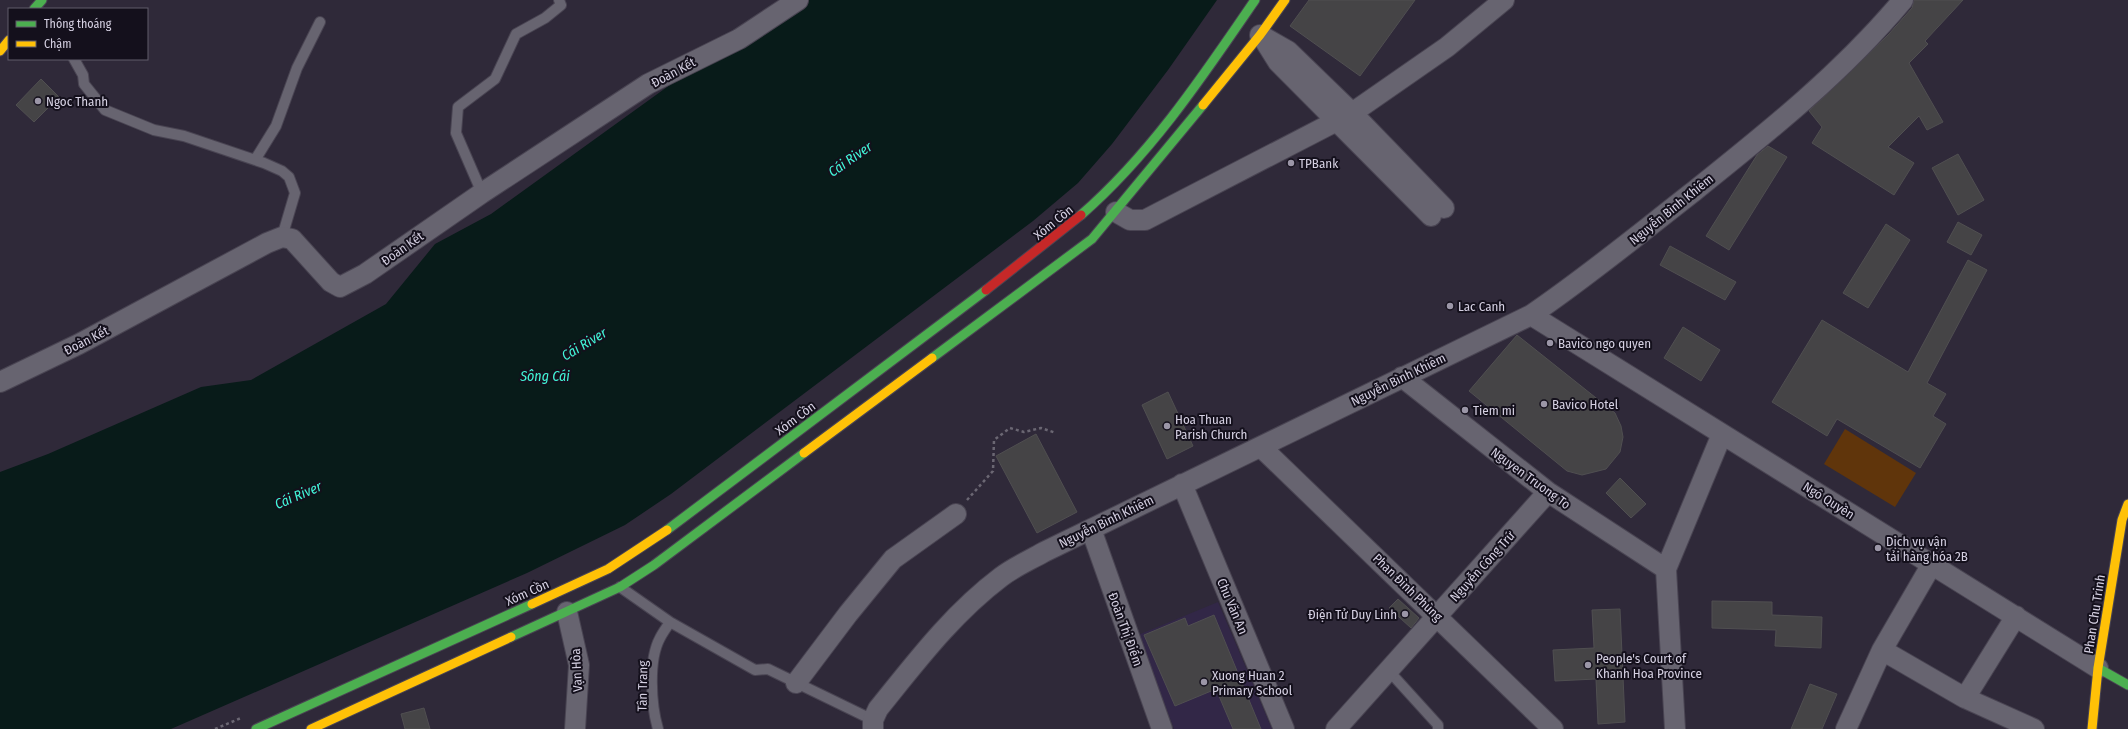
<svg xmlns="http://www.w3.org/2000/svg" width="2128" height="729" font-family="'Fira Sans Condensed',sans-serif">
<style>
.built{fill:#322747}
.green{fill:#60350b}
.water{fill:#081b19}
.building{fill:#454446;stroke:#504f51}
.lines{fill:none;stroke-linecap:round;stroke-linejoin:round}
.lane-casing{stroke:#494452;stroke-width:12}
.street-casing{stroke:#494452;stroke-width:22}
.fast-casing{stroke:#494452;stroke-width:11}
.slow-casing{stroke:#494452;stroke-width:11}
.jam-casing{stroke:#494452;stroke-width:11}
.path{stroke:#6b6773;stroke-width:2.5;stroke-dasharray:3 3;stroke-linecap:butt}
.lane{stroke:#676470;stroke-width:10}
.street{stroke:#676470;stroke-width:20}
.fast{stroke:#4caf50;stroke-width:9}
.slow{stroke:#ffc107;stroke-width:9}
.jam{stroke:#c62828;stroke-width:9}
.poi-dot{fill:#9b96a7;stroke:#14101c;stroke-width:1.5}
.labels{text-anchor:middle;stroke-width:4;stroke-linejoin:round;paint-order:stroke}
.street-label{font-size:13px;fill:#d5d0e2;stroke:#14101c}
.poi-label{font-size:13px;fill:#d5d0e2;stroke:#14101c;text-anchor:start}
.water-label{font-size:14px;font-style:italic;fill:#42f7d9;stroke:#14101c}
</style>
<rect width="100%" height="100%" fill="#2f2939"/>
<path class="built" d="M1218,602L1272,729H1174L1138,635Z"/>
<path class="green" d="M1845,429L1916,473L1895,507L1824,464Z"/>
<path class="water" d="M801,0H1217L1168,70L1112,144L1078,183L1033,221L671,494L625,525L527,573L171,729H0V472L48,454L201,387L251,380L386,304L435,244L491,214L674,82Z"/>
<path class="building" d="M1309,0H1415L1360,76L1290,26Z
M1914,0H1963L1925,41L1928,44L1909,63L1943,122L1927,130L1919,116L1888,147L1914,163L1894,195L1812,143L1822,127L1809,111L1888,35L1912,8Z
M41,79L59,97L34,122L16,105Z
M1768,146L1787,157L1729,250L1706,236L1757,155Z
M1958,154L1984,200L1958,215L1932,168Z
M1958,222L1982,235L1971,255L1947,242Z
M1886,224L1910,240L1868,308L1843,293Z
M1670,246L1736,282L1725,300L1660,265Z
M1968,260L1987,270L1927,383L1946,394L1933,416L1946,424L1920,468L1837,419L1827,436L1772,402L1822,320L1908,372Z
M1683,327L1720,350L1701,381L1664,358Z
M1517,335L1615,413L1621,426L1623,437L1620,452L1606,469L1582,475L1567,471L1469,391Z
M1168,392L1193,446L1167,459L1142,405Z
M1036,434L1077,512L1037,533L996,456Z
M1620,478L1646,504L1631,518L1606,493Z
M1398,599L1419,618L1411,628L1389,608Z
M1712,601L1772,602V615L1822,617L1821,648L1775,646L1776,630L1712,628Z
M1620,609L1625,722L1598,724L1596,679L1555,681L1553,650L1594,648L1592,610Z
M1214,615L1261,729H1233L1216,689L1175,706L1144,635L1185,618L1188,626Z
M1810,684L1837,694L1822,729H1791Z
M424,708L430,729H405L401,714Z"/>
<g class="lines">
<defs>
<path id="lane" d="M74,59L83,75L84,84L105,110L154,130L184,136L264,163L282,171L289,177L295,193L282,237
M255,160L276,126L297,68L320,22
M482,193L456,133L458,107L495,79L516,34L545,18L561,5L559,0
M620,587L670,622L755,670L768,669L873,720
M1389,671L1438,725V729
M658,729C651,705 648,660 660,638C663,632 667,627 670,622"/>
<path id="street" d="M1260,35L1288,51L1352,113L1444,208
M1263,38L1278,62L1431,216
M1116,212L1130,220H1145L1352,113L1447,47L1504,0
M1531,315L2098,668
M1402,377L1548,492L1666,569
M0,382L79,344L267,243L282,237L292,239L331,282L340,287L365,274L482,193L648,84L739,39L798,0
M1261,447L1553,729
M1182,484L1284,729
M1091,529L1162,729
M567,612L579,665L575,729
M1882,650L1932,564
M796,683L848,614L893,559L956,514
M1965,698L2016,616
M873,729V720L878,709C916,662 952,614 1001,577C1014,567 1030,560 1044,552L1531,315C1587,277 1639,234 1693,192C1768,132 1841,74 1903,0
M1336,729L1548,492
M1675,729L1666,569L1722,434
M1846,729L1882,650L1965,698L2034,729"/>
<path id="fast" d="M34,9L42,0
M1081,215C1151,154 1203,76 1255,0
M932,358L1092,239L1203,105
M667,530L986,290
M511,637L620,587L654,565L804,453
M2098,668L2128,685
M256,729L532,604"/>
<path id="slow" d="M0,51L9,40
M1203,105L1260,35L1285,0
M804,453L932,358
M532,604L608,569L667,530
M311,729L511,637
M2092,729L2098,668L2122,520L2128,504"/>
<path id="jam" d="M986,290L1081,215"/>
</defs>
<use href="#lane" class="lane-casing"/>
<use href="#street" class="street-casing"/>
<use href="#fast" class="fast-casing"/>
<use href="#slow" class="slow-casing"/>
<use href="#jam" class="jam-casing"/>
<path class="path" d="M967,500L993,471L994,440L1010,428L1024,432L1041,428L1056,433
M215,729L241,718"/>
<use href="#lane" class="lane"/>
<use href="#street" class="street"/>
<use href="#fast" class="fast"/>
<use href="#slow" class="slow"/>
<use href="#jam" class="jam"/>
</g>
<g class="poi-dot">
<circle cx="38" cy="101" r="4"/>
<circle cx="1291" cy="163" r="4"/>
<circle cx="1450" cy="306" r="4"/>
<circle cx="1550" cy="343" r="4"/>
<circle cx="1544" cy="404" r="4"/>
<circle cx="1465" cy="410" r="4"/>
<circle cx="1167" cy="426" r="4"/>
<circle cx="1878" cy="548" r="4"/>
<circle cx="1405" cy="614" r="4"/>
<circle cx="1588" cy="665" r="4"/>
<circle cx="1204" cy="682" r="4"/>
</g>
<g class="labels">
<g class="street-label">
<text transform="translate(673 72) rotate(-28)" y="5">Đoàn Kết</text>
<text transform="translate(1671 209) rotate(-39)" y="5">Nguyễn Bình Khiêm</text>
<text transform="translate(1053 222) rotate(-39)" y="5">Xóm Cồn</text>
<text transform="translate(402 248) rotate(-35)" y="5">Đoàn Kết</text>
<text transform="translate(86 340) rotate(-27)" y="5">Đoàn Kết</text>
<text transform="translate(1398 379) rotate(-26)" y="5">Nguyễn Bình Khiêm</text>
<text transform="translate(795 418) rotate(-37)" y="5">Xóm Cồn</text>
<text transform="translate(1531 478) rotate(36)" y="5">Nguyen Truong To</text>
<text transform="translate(1829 500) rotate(32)" y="5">Ngô Quyền</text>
<text transform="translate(1106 521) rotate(-26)" y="5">Nguyễn Bình Khiêm</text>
<text transform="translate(1482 566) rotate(-48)" y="5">Nguyễn Công Trứ</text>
<text transform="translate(1408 587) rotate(44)" y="5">Phan Đình Phùng</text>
<text transform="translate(527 592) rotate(-24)" y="5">Xóm Cồn</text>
<text transform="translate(1233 606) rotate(67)" y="5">Chu Văn An</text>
<text transform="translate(2094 614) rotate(-81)" y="5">Phan Chu Trinh</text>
<text transform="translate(1126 629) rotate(70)" y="5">Đoàn Thị Điểm</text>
<text transform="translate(576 670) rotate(-93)" y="5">Vạn Hòa</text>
<text transform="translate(642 686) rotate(-89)" y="5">Tân Trang</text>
</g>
<g class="poi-label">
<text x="46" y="106">Ngoc Thanh</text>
<text x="1299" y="168">TPBank</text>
<text x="1458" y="311">Lac Canh</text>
<text x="1558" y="348">Bavico ngo quyen</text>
<text x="1552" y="409">Bavico Hotel</text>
<text x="1473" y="415">Tiem mi</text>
<text x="1175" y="424">Hoa Thuan<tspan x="1175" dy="15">Parish Church</tspan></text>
<text x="1886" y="546">Dịch vụ vận<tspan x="1886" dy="15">tải hàng hóa 2B</tspan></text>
<text x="1397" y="619" text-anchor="end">Điện Tử Duy Linh</text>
<text x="1596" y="663">People's Court of<tspan x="1596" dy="15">Khanh Hoa Province</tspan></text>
<text x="1212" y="680">Xuong Huan 2<tspan x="1212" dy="15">Primary School</tspan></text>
</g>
<g class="water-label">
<text transform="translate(850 159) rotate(-35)" y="5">Cái River</text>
<text transform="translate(584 344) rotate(-31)" y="5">Cái River</text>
<text x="545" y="381">Sông Cái</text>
<text transform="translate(298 495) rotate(-23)" y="5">Cái River</text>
</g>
</g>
<rect x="8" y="8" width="140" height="52" fill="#14101c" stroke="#615d6b"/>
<rect x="16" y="21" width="20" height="6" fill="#4caf50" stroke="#615d6b"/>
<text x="44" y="28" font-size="12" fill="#d5d0e2">Thông thoáng</text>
<rect x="16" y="41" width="20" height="6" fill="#ffc107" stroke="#615d6b"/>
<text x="44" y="48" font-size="12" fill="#d5d0e2">Chậm</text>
</svg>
